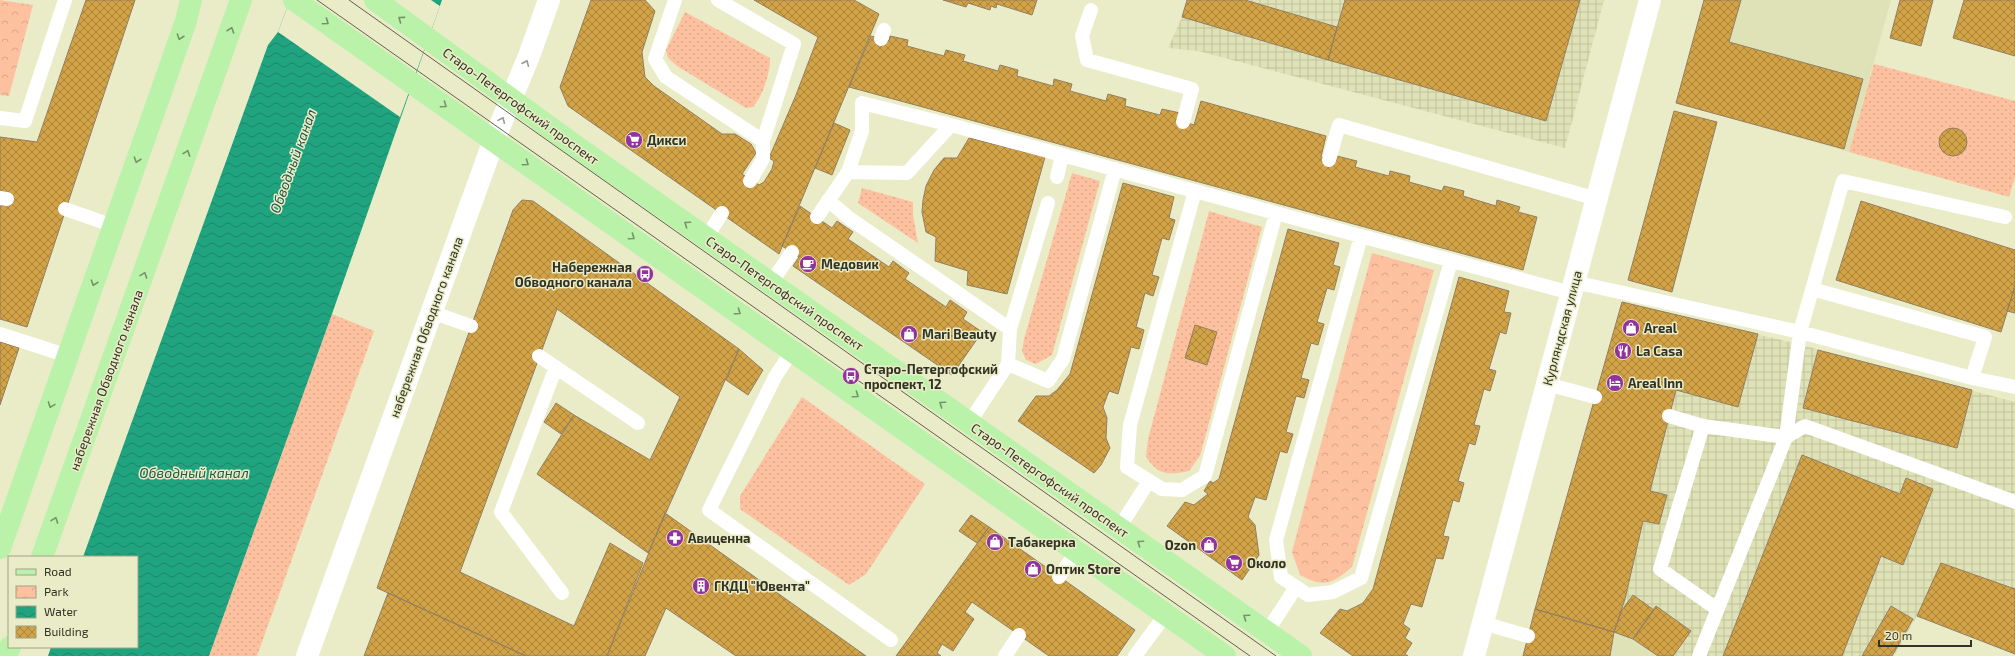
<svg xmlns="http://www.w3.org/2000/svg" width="2015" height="656" font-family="'Exo 2',sans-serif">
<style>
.built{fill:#dfe2b6}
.industrial{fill:url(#industrial-grid)}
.grass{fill:url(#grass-dots)}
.park{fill:url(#park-crowns)}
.water{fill:url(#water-waves)}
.pier{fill:#eaecc7}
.building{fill:url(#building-cross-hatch);stroke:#927f61}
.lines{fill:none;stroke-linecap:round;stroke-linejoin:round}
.service{stroke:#fff;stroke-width:14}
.minor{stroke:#fff;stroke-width:22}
.tertiary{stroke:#fff;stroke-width:22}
.primary{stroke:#baf2aa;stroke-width:22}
.tram{stroke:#61624d;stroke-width:1}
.oneway{stroke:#769267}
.oneway2{stroke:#989992}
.labels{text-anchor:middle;stroke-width:3;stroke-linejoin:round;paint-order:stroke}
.street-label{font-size:13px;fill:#323324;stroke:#eaecc7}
.poi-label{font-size:13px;font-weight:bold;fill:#323324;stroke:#eaecc7;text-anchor:start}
.water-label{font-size:14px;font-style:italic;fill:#265746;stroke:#eaecc7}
</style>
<defs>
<pattern id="industrial-grid" width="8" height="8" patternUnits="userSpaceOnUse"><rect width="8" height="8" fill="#dfe2b6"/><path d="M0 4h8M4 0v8" fill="none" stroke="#c0c29c"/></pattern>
<pattern id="grass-dots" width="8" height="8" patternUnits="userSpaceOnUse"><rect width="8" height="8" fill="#fec19f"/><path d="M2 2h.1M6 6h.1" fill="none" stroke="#daa689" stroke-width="1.8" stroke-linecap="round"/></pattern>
<pattern id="park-crowns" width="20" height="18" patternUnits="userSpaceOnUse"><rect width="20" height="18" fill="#fec19f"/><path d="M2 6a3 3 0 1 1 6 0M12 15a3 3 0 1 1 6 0" fill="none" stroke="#daa689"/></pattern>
<pattern id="water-waves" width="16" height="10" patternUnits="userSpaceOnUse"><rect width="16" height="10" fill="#20a47f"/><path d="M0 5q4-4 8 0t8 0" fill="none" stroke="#1d8668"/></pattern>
<pattern id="building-cross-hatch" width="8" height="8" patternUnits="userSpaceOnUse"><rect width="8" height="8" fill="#d2a247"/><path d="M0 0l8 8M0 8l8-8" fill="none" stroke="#ab853b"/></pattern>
</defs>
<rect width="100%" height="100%" fill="#eaecc7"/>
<path class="built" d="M1704,0H1891L1849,152L1676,103Z
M1535,609L1633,639L1658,656H1523Z"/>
<path class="industrial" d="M1187,0H1604L1565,148L1198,51L1168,48L1182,17Z
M1622,302L1798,344L2015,402V654L1917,616L1894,656H1658L1633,639L1535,609Z"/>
<path class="grass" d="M685,12L770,58C770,74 763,95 753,107L746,108L677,66L668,58L666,50Z
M1874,64L2015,101V177L2009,197L1849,152Z
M1072,173L1100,181L1052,355L1036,364L1026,360L1022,351L1024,339Z
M862,188L913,202V216L918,243L858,203Z
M1209,211L1262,227L1200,456L1189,471C1168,475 1159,476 1146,457L1148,439Z
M332,314L374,331L257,656H209Z
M802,397L925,484L866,574L849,585L740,509V496Z"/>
<path class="park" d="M0,0L33,5L9,96L0,95Z
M1372,253L1434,270L1352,567C1332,584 1324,588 1300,575L1292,552Z"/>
<path class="water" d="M290,0H442L332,314L209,656H48L51,647H137V557H83L268,45L278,32Z"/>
<path class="pier" d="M290,0H431L440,6L400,117L278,32Z"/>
<path class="building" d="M86,0H135L27,327L0,319V206L6,205L8,192L0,191V137L37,142Z
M591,0H645L655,11L642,52L645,77L654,86L722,134H735L751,144L756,153L742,174L759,185L764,182L772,169L774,161L769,158L796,95L818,37L754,0H854L879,14L779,254L568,106L560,87Z
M943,0H1037L1032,15L997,4L996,8L991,6L990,10L968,3L966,7Z
M1187,0H1245L1337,27L1328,60L1182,17Z
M1345,0H1580L1546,121L1328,60Z
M1704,0H1741L1729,42L1863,79L1844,149L1676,103Z
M1900,0H1933L1921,46L1890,38Z
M1964,0H2015V56L1953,38Z
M871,36L889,41L890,36L908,40L907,46L944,56L946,50L965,55L963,61L998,71L1000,65L1018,70L1017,76L1053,86L1054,79L1072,84L1070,91L1106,101L1108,94L1126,99L1125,106L1160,115L1162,109L1180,113L1178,120L1194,125L1201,101L1326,136L1321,157L1335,162L1337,156L1357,161L1355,167L1389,176L1390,171L1410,176L1409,182L1442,191L1444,186L1464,191L1463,196L1496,206L1497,200L1520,207L1518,212L1537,217L1523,270L849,87Z
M1674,111L1717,122L1672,292L1628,280Z
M834,123L850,130L832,175L815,168Z
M1939 142a14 14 0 1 1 28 0a14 14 0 1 1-28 0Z
M969,138L1045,157L1007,294L967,285L968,271L935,261L936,237L926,232L922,212L923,200L926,186L934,170L944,158H957Z
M1123,183L1174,197L1169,218L1175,220L1169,240L1162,238L1152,275L1159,277L1153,296L1145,293L1136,327L1144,330L1139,349L1131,347L1118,394L1109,391L1103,407L1107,418L1106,438L1110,448L1101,465L1094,473L1018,421L1036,396H1049L1057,390L1070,374Z
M522,200L533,201L739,349L648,553L537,474L574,415L650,460L680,397L557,309L460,572L574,626L610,543L643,563L607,656H526L377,588L513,210Z
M1861,201L2015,250V286L2001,332L1836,280Z
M800,206L832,228L837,221L853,232L848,239L889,267L893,261L909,273L905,279L946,307L950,300L967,312L963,319L982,332L952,375L793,266L799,257L782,246Z
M1288,229L1339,243L1333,265L1340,267L1334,290L1327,288L1317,322L1324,324L1318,345L1311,343L1301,378L1309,380L1304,398L1296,396L1286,432L1293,434L1287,453L1280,451L1266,500L1255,497L1248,517L1255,525L1259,555L1242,580L1167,526L1185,502L1194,505L1208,494L1204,491L1210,481L1213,483L1219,479Z
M1459,277L1509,291L1504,312L1511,313L1506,334L1500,332L1489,369L1496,371L1490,391L1484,389L1474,425L1480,426L1475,445L1469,443L1458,481L1464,483L1459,502L1453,500L1443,536L1449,537L1443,559L1436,558L1422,607L1411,604L1403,624L1410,629L1405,638L1412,643L1405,654L1408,656H1353L1320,633L1340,609L1347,611L1363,603L1373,589Z
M2015,286V313L2007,311Z
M1622,302L1758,334L1738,407L1676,390L1650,491L1667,495L1659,524L1643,521L1625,599L1614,632L1535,609Z
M1195,325L1217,332L1207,365L1185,358Z
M0,342L19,348L0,405Z
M739,349L763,370L748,395L726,380Z
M1818,350L1972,390L1957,448L1803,408Z
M556,403L574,415L561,434L544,422Z
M1802,455L1900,494L1906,478L1933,489L1903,565L1881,556L1842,656H1723Z
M665,513L866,656H736L666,608L645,656H607Z
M971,515L989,527L977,543L959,531Z
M989,527L1135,630L1117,656H1049L972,602L965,612L974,619L953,651L942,644L937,653L941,656H896Z
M1941,563L2015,589V654L1917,616Z
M388,593L526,656H364Z
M1633,595L1654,610L1633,639L1614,632L1622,610Z
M1656,606L1691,631L1673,656H1658L1633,639Z
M1891,606L1913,619L1892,656H1862Z
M1535,609L1614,632L1610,656H1523Z"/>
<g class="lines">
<path class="service" d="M675,0L655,59L666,77L763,141
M718,0L794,44L763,141V159L750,181
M1091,10L1082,36L1087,60L1192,89L1183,122
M881,39L884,30
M0,118L25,121L65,0
M1329,160L1339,125L1597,199
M848,172L862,131V103L951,125L1571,293
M1057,177L1062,155
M1195,191L1130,425L1127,467L1162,489L1182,490L1205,476L1276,213
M0,198L7,199
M828,200L849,218L1010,329
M1048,203L1010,329L1008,364L1048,381L1063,359L1115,169
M65,209L114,226
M817,217L848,172L907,173L951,125
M1361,236L1276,540L1281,577L1308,595L1333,592L1361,578L1451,261
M706,238L722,213
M1574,282L1800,332L1972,378L2015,387
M771,283L792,252
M1812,289L1985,337L1972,378
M431,312L471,326
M0,334L68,356
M792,351L775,377L709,510L891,640
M539,356L638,423
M556,367L501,512L562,593
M1547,384L1595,397
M1669,416L1703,426L1786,437L1805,426L2015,502
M969,423L1008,364
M1703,426L1660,569L1717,609
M1119,528L1149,481
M1059,577L1077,551
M1483,623L1528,636
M1267,632L1296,587
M1005,656L1019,635
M1135,656L1166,614
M1699,656L1786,437L1800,332L1843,181L2005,217"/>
<path class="minor" d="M1474,656L1650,0"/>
<path class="tertiary" d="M307,656L494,140L529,56L549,0"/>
<path class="primary" d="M294,0L1225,656
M375,0L577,147L1301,656
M0,548L186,21L191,0
M42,557L241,0
M6,656L10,647"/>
<path class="tram" d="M317,0L1250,656
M349,0L1276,656"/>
</g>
<defs><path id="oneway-chevron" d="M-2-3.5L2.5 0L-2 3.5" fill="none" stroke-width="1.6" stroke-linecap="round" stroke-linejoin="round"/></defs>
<g class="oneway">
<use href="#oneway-chevron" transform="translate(401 19) rotate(-144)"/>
<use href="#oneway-chevron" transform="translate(326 22) rotate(35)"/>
<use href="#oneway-chevron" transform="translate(231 30) rotate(-71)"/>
<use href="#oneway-chevron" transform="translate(180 37) rotate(109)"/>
<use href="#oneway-chevron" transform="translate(444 105) rotate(35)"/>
<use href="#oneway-chevron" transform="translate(187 153) rotate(-70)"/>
<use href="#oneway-chevron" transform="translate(137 160) rotate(109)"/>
<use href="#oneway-chevron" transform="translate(526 163) rotate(35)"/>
<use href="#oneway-chevron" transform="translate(687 224) rotate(-145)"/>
<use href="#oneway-chevron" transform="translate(632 237) rotate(35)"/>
<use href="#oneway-chevron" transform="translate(144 275) rotate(-70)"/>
<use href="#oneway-chevron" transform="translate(94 283) rotate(109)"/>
<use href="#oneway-chevron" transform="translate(738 312) rotate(35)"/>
<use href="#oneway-chevron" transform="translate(856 395) rotate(35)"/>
<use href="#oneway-chevron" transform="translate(942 404) rotate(-145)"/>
<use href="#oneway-chevron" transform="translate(51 405) rotate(110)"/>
<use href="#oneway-chevron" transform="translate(55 520) rotate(-70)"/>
<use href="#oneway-chevron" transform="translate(1140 543) rotate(-145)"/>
<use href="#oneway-chevron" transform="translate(1246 617) rotate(-145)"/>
</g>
<g class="oneway2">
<use href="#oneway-chevron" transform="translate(526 63) rotate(-67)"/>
<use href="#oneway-chevron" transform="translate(502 120) rotate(-66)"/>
</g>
<defs>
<symbol id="supermarket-disc" viewBox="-11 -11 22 22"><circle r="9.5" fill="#91339d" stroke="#eaecc7"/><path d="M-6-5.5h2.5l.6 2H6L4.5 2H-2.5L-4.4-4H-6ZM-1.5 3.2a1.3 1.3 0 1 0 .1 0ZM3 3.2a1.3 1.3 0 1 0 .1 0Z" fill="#fff"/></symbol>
<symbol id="cafe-disc" viewBox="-11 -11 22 22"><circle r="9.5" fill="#91339d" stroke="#eaecc7"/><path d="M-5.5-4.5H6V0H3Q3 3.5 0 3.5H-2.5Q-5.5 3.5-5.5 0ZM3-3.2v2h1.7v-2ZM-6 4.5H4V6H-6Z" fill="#fff"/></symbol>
<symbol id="bus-disc" viewBox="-11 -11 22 22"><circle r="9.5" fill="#91339d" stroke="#eaecc7"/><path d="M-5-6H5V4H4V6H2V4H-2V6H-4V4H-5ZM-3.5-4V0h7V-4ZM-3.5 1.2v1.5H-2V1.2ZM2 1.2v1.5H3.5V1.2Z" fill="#fff"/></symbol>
<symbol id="shop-disc" viewBox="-11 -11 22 22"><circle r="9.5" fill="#91339d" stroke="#eaecc7"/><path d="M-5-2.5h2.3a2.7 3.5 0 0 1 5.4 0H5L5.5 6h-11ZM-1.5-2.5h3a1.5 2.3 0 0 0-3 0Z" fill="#fff"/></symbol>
<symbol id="restaurant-disc" viewBox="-11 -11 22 22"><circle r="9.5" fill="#91339d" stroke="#eaecc7"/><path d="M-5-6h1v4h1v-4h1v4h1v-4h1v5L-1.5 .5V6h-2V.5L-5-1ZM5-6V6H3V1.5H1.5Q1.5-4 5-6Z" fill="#fff"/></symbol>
<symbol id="hotel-disc" viewBox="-11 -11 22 22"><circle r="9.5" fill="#91339d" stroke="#eaecc7"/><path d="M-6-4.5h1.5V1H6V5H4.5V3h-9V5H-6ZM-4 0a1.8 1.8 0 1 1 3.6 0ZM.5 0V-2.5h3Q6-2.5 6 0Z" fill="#fff"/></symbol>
<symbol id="pharmacy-disc" viewBox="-11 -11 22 22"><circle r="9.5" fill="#91339d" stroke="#eaecc7"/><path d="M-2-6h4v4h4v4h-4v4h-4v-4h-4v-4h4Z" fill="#fff"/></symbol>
<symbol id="building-disc" viewBox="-11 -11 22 22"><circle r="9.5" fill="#91339d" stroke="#eaecc7"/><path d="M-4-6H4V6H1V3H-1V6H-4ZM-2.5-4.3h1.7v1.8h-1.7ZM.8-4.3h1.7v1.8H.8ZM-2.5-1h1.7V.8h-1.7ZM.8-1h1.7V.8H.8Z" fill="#fff"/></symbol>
</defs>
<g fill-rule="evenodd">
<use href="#supermarket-disc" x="624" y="130" width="20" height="20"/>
<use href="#cafe-disc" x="798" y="254" width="20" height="20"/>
<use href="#bus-disc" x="635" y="264" width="20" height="20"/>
<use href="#shop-disc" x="1621" y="318" width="20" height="20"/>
<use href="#shop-disc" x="899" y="324" width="20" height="20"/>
<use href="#restaurant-disc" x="1613" y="341" width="20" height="20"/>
<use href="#bus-disc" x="841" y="366" width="20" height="20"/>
<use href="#hotel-disc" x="1605" y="373" width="20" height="20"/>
<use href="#pharmacy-disc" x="665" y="528" width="20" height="20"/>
<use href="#shop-disc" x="985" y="532" width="20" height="20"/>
<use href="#shop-disc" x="1199" y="535" width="20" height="20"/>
<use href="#supermarket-disc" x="1224" y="553" width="20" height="20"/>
<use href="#shop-disc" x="1023" y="559" width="20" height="20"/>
<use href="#building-disc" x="691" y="576" width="20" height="20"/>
</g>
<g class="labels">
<g class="street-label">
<text transform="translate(521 106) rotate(36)" y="5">Старо-Петергофский проспект</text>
<text transform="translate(785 293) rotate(35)" y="5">Старо-Петергофский проспект</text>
<text transform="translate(426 327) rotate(-70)" y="5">набережная Обводного канала</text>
<text transform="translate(1562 328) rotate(-75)" y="5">Курляндская улица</text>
<text transform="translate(106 380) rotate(-70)" y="5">набережная Обводного канала</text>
<text transform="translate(1050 480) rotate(35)" y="5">Старо-Петергофский проспект</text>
</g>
<g class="poi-label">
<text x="647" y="145">Дикси</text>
<text x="821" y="269">Медовик</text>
<text x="632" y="272" text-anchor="end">Набережная<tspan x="632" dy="15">Обводного канала</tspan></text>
<text x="1644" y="333">Areal</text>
<text x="922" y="339">Mari Beauty</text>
<text x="1636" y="356">La Casa</text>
<text x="864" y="374">Старо-Петергофский<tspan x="864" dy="15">проспект, 12</tspan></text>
<text x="1628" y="388">Areal Inn</text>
<text x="688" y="543">Авиценна</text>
<text x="1008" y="547">Табакерка</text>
<text x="1196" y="550" text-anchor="end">Ozon</text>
<text x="1247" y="568">Около</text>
<text x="1046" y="574">Оптик Store</text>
<text x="714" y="591">ГКДЦ "Ювента"</text>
</g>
<g class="water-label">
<text transform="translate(293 161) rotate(-70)" y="5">Обводный канал</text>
<text x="194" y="478">Обводный канал</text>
</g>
</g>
<rect x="8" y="556" width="130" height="92" fill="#eaecc7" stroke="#a0a286"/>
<rect x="16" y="569" width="20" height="6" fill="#baf2aa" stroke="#a0a286"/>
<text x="44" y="576" font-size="12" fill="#323324">Road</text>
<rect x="16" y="586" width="20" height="12" fill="url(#park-crowns)" stroke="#a0a286"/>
<text x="44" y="596" font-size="12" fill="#323324">Park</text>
<rect x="16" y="606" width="20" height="12" fill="url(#water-waves)" stroke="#a0a286"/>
<text x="44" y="616" font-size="12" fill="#323324">Water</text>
<rect x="16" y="626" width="20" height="12" fill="url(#building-cross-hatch)" stroke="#a0a286"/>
<text x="44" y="636" font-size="12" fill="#323324">Building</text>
<path d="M1879 640v6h92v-6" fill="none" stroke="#323324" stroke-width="2"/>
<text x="1885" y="640" font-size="12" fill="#323324" stroke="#eaecc7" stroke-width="3" paint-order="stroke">20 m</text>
</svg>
